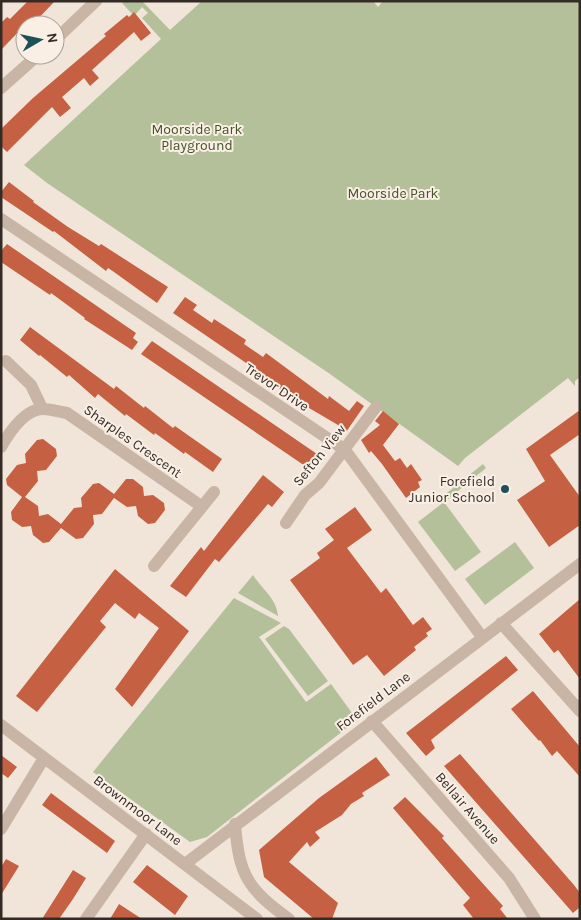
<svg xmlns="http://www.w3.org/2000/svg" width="581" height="920" font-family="Karla,sans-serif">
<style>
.green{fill:#b3c099}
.building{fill:#c56142}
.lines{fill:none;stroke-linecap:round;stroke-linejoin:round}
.minor{stroke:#c9b5a5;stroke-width:12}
.poi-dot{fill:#1c5255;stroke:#f9efe5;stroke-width:2}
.labels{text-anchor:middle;stroke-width:4;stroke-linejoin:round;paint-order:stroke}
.park-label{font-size:14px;fill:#44522a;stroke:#f9efe5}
.street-label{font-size:14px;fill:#342b26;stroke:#f9efe5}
.poi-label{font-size:14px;fill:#342b26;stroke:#f9efe5;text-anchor:end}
</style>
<rect width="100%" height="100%" fill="#f1e5d9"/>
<path class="green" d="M124,1H142L170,30L202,1H373L378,7L383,1H580V377L575,381V386L568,378L465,458L458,466L330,374L47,183L24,165L161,39L142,18L148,13L142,7L134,16L122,3Z
M483,464L486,468L447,500L443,496Z
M444,502L481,552L455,571L418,522Z
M515,542L534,568L485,605L465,579Z
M253,575C262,589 277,599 278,616L238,593Z
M234,598L281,623L259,637L306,702L331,684L357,720L207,837L190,842L93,772Z
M284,626L289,629L328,681L308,696L265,639Z"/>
<path class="building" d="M28,1H55L32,25H25L1,50V23L7,17L10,19Z
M134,12L151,33L141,41L134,32L92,70L99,78L90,86L84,78L62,97L71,108L60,117L52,107L7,152L1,146V129L33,98L106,36L104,34L127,15L129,17Z
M9,182L34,201L33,202L68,227L99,246L101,244L168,287L157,303L114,272L108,268L106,271L54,231L53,232L1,197V192Z
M7,244L136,333L133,338L138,342L132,350L84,319L85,318L51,293L50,295L1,262V251Z
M185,297L197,305L193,310L212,323L214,319L246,340L244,344L263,357L266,353L328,399L329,396L349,411L357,401L364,406L346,432L338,425L292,398L275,385L277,384L173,313Z
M30,327L114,389L116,386L144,408L145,406L173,428L175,426L222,459L213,472L185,452L184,454L155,433L154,435L126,414L125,416L98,394L95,398L69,375L67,377L40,355L39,356L20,340Z
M152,341L317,454L308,468L141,354Z
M580,410V434L550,455L580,497V525L549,547L517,500L545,481L526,449Z
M383,411L399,424L383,445L395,461L400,458L407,468L411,464L422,480L418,482L420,487L406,498L382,464L371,451L369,453L361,440L380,425L375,421Z
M43,439L56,449L57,456L46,470L37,471L38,481L25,497L38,506L39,516L48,514L61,524L74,508L82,507L81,498L93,484L99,483L114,494L126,479H133L143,487L144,496L153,495L164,503L165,510L155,523L148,524L138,516L136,506L127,507L114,498L102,514L93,515L94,524L83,538L76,539L61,528L49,542L43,543L33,535L31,526L22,527L12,520L11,512L22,497L7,485L6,479L17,465L26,463L25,454L37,440Z
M263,475L284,492L272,507L268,504L219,562L215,559L186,597L170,586L201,547L204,551Z
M355,507L372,530L347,548L381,593L386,588L413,625L423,617L432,629L426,633L428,636L414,647L416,650L384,676L367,655L353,665L290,580L320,558L317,553L334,540L325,529Z
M115,569L189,631L132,707L115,689L159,628L139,613L135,619L115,603L100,621L106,627L37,712L16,696Z
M580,599V679L558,650L554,653L539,634Z
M506,656L518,670L431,740L435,748L426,756L406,733Z
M533,691L580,747V777L557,751L552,756L540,740L539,741L511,709Z
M460,754L574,885L580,893V907L573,913L444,766Z
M1,755L17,767L8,778L1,773Z
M376,757L390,775L362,793L364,796L351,804L342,815L315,832L320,838L310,847L307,842L289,862L338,903L332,919H314L264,877L259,850L319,798Z
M51,793L115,841L107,853L42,805Z
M405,797L444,836L442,838L503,906L500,909L508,919H474L463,905L470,898L393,808Z
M6,859L19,866L1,895V867Z
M147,865L188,896L175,915L133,882Z
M73,870L86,878L73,899L59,919H42Z
M119,904L142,919H110Z"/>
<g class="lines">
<path class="minor" d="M55,40L96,1
M1,88L38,55
M1,219L345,450L482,637
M6,361L31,385L42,408
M1,447C9,433 25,409 43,409C51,409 59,412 67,413L201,506
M286,523L305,495L319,483L376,407
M154,566L214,492
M501,623L580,711
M372,721L509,878L535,919
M1,725L257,919
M235,824C239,876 248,889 289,919
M1,829L44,758
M185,864L580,564
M86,919L146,834"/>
</g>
<circle class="poi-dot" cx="505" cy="489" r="5"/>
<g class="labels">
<g class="park-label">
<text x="197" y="134">Moorside Park<tspan x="197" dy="16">Playground</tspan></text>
<text x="393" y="198">Moorside Park</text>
</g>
<g class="street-label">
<text transform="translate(277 387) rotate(34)" y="5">Trevor Drive</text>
<text transform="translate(133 441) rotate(35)" y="5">Sharples Crescent</text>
<text transform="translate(319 455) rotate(-51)" y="5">Sefton View</text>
<text transform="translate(373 701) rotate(-37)" y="5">Forefield Lane</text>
<text transform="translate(468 808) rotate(49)" y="5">Bellair Avenue</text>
<text transform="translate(138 810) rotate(37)" y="5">Brownmoor Lane</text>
</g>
<g class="poi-label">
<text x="495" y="486">Forefield<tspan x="495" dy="16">Junior School</tspan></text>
</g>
</g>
<rect width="581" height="920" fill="none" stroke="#342b26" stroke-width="5"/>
<g transform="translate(40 40) rotate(81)"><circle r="24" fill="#f9efe5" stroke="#aaa199"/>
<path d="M0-4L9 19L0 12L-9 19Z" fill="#1c5255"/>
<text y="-8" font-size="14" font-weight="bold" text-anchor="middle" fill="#342b26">N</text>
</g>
</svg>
